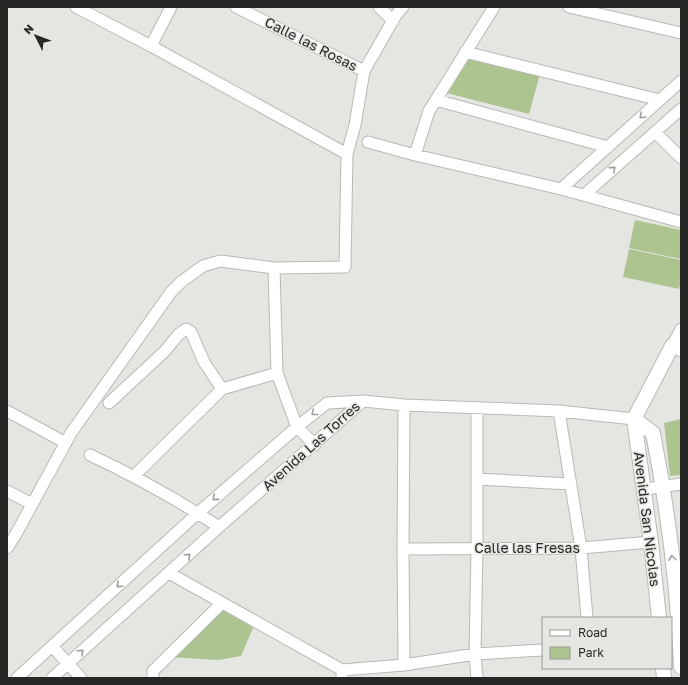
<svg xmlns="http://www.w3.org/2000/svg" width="688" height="685" font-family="'Golos Text',sans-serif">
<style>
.green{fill:#adc490}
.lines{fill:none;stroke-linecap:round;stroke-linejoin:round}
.minor-casing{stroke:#b7b9b4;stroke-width:13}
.tertiary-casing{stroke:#b7b9b4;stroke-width:16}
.minor{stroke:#fff;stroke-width:11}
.tertiary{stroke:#fff;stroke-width:14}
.oneway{stroke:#9e9e9d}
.labels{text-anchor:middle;stroke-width:3;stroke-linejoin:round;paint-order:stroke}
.street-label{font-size:14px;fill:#272826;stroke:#e4e7e1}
</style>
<rect width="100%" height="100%" fill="#e4e7e1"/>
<path class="green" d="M467,56L540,74L529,114L443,92Z
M635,220L681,230V259L629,248Z
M629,249L681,260V279L679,289L623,277Z
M681,419V475L670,476L664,423Z
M221,608L253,628L241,656L218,660L169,657Z"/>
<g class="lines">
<defs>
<path id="minor" d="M76,7L151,46L347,154
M236,7L364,71
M379,7L393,21
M569,7L681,33
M151,46L171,7
M465,52L660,100
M436,100L608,147
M655,132L681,158
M368,142L415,155L561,189L681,222
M415,155L429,111L494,7
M561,189L681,81
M584,195L681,109
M274,268L277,373L297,427L315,445
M672,346L681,329
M109,403L164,352L179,334L186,329L191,332L204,362L222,389
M477,409V548L475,654L477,678
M7,411L66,443
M559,411L581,548L587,618
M90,455C135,476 178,500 219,527
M134,476L222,389L277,373
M477,479L571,484
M645,489L681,484
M7,491L32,504
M7,548L16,534L71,433L171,292L181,282L203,266L220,261L274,268L345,267L347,154L355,125L364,71L396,15L403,7
M403,549L581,548L651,542
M169,573L342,670
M52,646L81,678
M404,665L403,549L404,405
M17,678L198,513L297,427L327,403L363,401L404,405L559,411L634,419
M52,678L219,527L363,401
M153,678V671L222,603
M342,678V670L404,665L475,654L543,650"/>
<path id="tertiary" d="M634,419L653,433C668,510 678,588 681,667
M659,618L651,542L634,419L672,346L681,349
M663,668L664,678"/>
</defs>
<use href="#minor" class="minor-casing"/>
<use href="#tertiary" class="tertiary-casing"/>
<use href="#minor" class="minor"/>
<use href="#tertiary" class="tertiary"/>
</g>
<defs><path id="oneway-chevron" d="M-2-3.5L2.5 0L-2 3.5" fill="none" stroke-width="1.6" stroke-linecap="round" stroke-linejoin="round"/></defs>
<g class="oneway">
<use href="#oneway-chevron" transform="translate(642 116) rotate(138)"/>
<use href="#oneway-chevron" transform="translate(613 169) rotate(-41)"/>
<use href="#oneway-chevron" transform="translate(314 413) rotate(141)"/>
<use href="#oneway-chevron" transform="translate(215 498) rotate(139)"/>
<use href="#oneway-chevron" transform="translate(188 556) rotate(-42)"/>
<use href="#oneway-chevron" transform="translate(672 558) rotate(-97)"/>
<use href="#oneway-chevron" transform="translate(119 585) rotate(138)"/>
<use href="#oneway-chevron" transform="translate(81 652) rotate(-42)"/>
</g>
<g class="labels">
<g class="street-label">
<text transform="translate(311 44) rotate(27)" y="5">Calle las Rosas</text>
<text transform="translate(311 446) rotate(-42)" y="5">Avenida Las Torres</text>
<text transform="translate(647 519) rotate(83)" y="5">Avenida San Nicolas</text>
<text x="527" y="553">Calle las Fresas</text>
</g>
</g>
<rect width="688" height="685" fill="none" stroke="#272826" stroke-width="16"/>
<rect x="542" y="617" width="130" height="52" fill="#e4e7e1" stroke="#989b96"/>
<rect x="550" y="630" width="20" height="6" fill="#ffffff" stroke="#989b96"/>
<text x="578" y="637" font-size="12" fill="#272826">Road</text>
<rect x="550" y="647" width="20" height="12" fill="#adc490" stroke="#989b96"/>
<text x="578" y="657" font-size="12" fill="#272826">Park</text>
<g transform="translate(36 36) rotate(312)" stroke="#e4e7e1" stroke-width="3" paint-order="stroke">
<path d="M0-3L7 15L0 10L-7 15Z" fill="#272826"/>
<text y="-6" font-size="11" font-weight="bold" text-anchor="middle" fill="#272826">N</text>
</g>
</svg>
